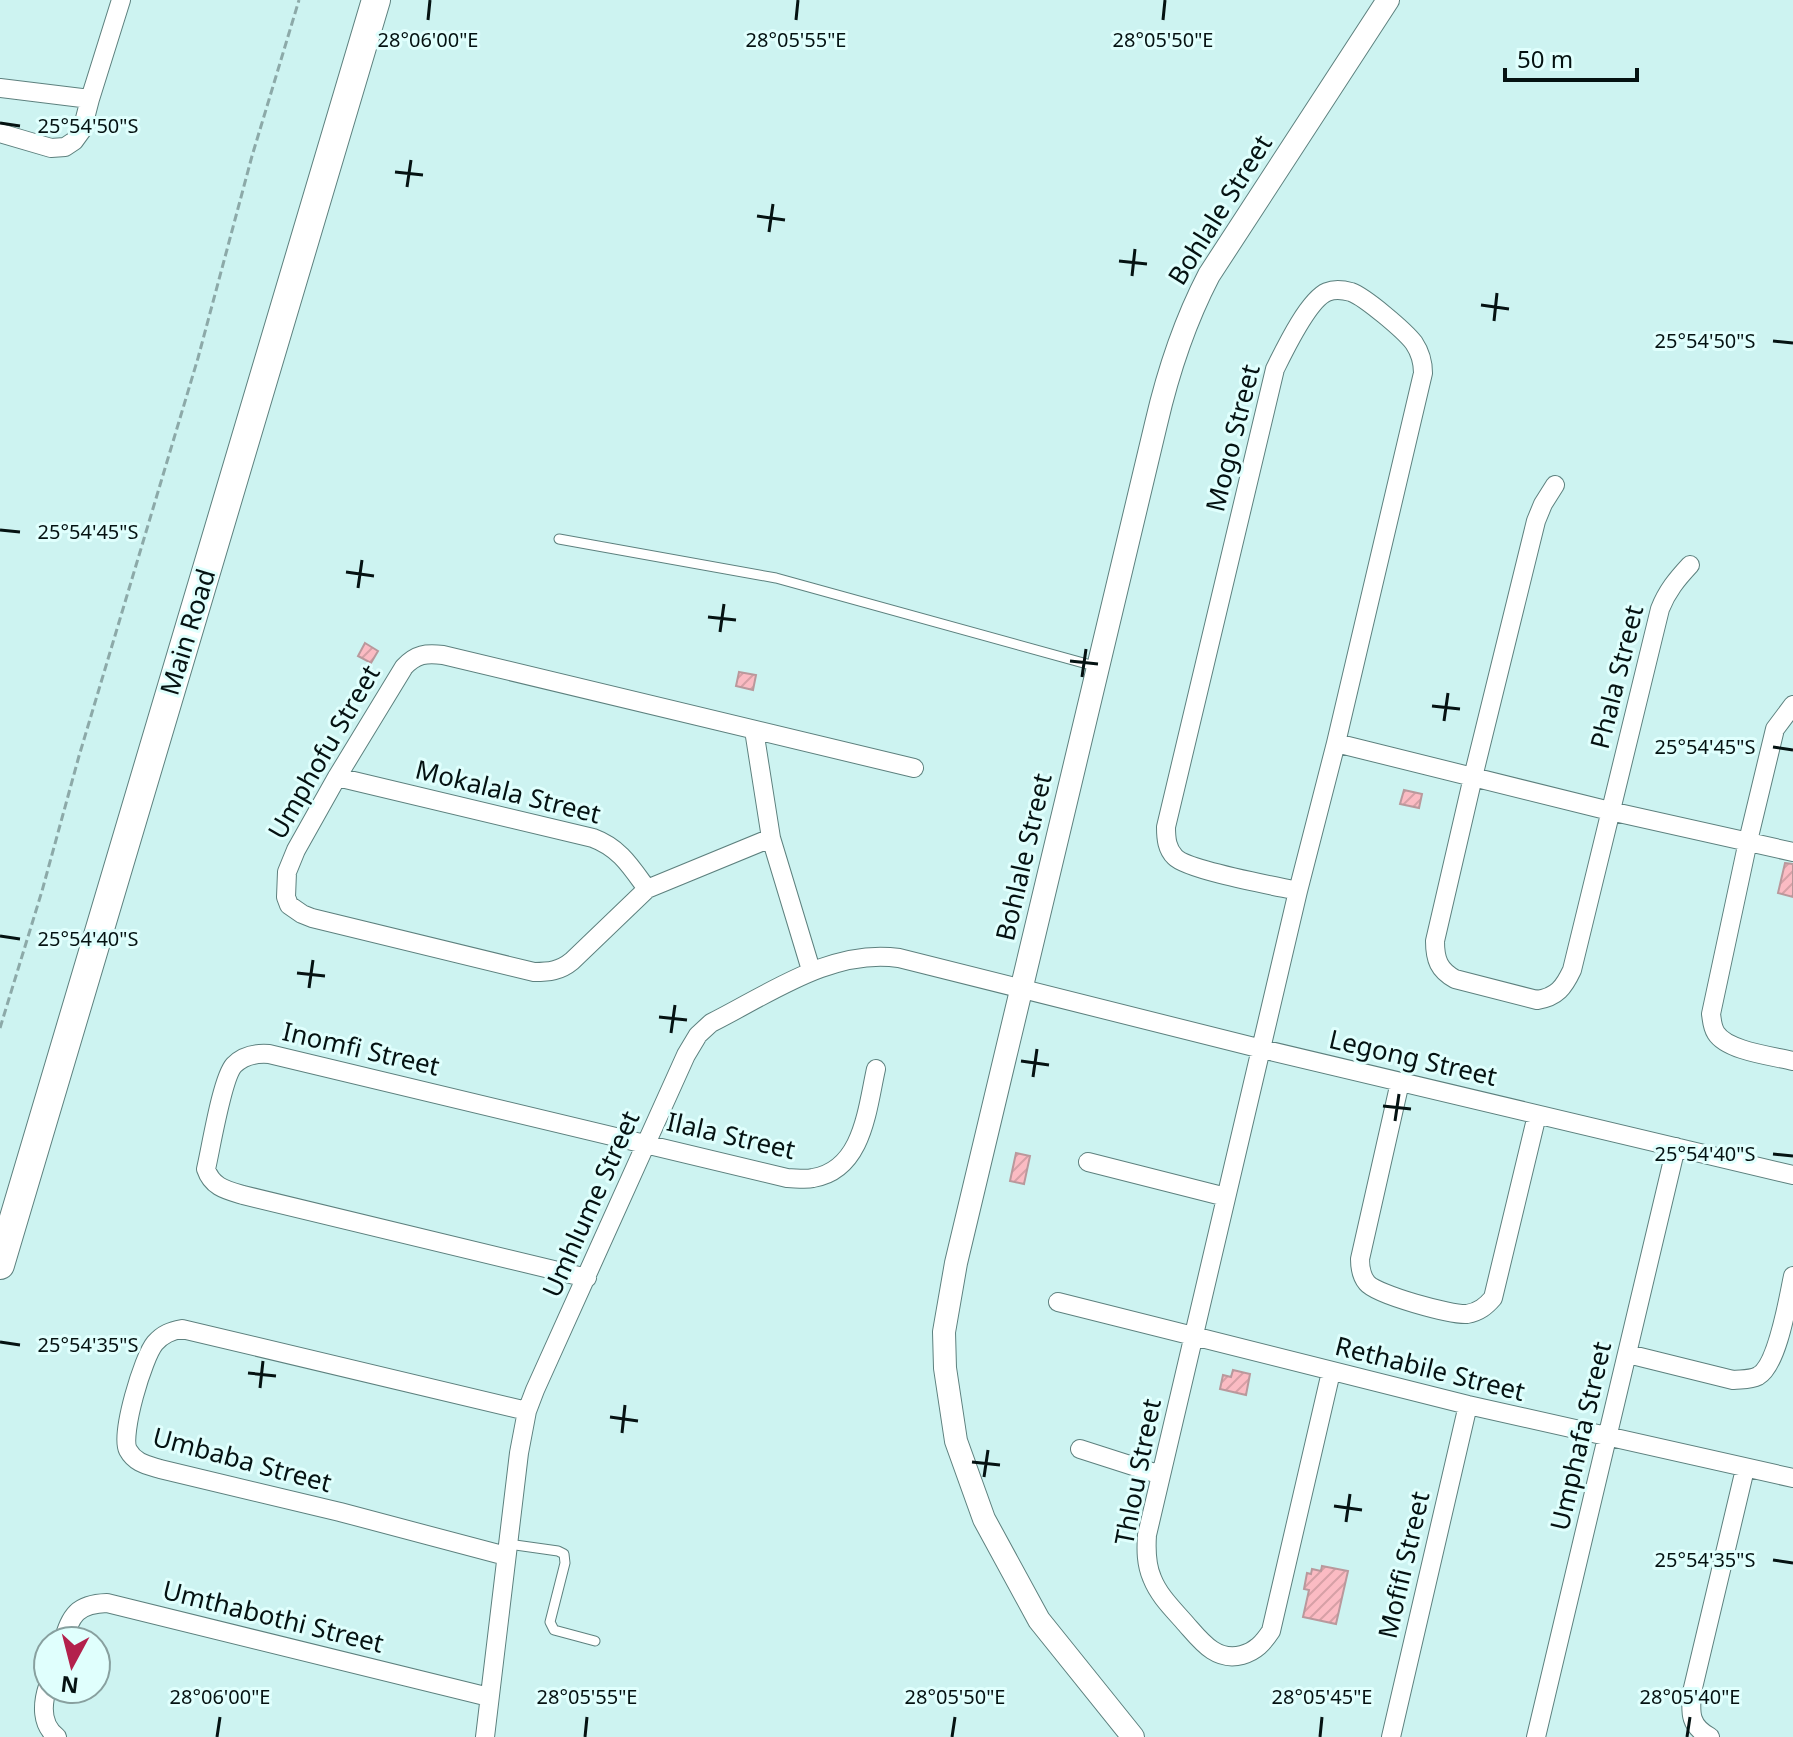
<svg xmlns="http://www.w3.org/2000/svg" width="1793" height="1737" font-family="'Noto Sans',sans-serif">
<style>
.building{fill:url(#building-hatch);stroke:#b9989c;stroke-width:2}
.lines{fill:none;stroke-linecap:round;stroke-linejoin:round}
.service-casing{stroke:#5d807e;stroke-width:11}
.minor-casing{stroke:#5d807e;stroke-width:20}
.tertiary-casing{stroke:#5d807e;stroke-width:24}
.primary-casing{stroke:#5d807e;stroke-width:30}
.path{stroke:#8ca9a8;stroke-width:3;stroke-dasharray:8 4;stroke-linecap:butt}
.service{stroke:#fff;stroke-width:9}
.minor{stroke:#fff;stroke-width:18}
.tertiary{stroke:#fff;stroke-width:22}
.primary{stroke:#fff;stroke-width:28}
.ticks{fill:none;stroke:#051212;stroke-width:3}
.labels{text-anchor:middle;stroke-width:6;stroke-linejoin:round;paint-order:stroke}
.street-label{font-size:26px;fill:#051212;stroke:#e0fffd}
.ticks-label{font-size:20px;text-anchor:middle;fill:#051212;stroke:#e0fffd;stroke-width:6;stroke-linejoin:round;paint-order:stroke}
</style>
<defs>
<pattern id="building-hatch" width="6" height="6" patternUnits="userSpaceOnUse" patternTransform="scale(2)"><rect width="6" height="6" fill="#fbbbc3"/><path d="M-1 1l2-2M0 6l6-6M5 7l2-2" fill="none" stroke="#d6a0a6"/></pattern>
</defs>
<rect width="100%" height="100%" fill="#cdf3f1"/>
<path class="building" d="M365,643L378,651L371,663L358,656Z
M739,672L756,675L753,690L736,686Z
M1404,790L1422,794L1419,808L1400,804Z
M1785,863L1793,864V897L1778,893Z
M1016,1153L1030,1156L1024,1184L1010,1181Z
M1233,1370L1250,1374L1246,1395L1220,1389L1223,1375L1231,1377Z
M1322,1566L1348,1571L1336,1624L1303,1617L1309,1590L1304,1589L1307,1573L1311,1574L1312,1569L1321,1571Z"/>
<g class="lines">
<defs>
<path id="service" d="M559,539L776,578L1098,667
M508,1544L558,1551L564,1554L565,1563L550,1622L554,1630L595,1641"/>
<path id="minor" d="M0,88L90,99
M0,133L51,148L65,147L74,141L82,130L90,99L121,0
M1555,485L1543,504L1536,521L1473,777L1435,941C1435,960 1439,970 1455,979L1537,1000C1557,997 1564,987 1572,970L1660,609C1667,591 1677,579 1690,565
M1793,705L1775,729L1748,841L1711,1014C1712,1020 1712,1027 1716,1033C1727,1051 1773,1056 1793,1061
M754,730L771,838L811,970
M1336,743L1610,811L1793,852
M337,777L593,838C620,848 631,867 647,889
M771,838L647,889L572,961C560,971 549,972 534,972L312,918L302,914L289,905L286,897L287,872L296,850L337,777L404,667C416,654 426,653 443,655L914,768
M1298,891C1275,886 1187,870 1175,857C1167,849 1166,839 1166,827L1275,369C1284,351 1308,300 1327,292C1334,289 1344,290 1351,292C1365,297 1405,331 1414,343C1420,352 1423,362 1423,373L1336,743L1298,891L1147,1535C1146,1550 1146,1564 1152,1578C1159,1596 1173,1609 1186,1624C1201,1641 1216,1662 1242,1655C1256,1651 1263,1643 1271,1631L1331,1372
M1400,1082L1360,1259C1360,1267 1361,1276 1367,1283C1377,1295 1451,1315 1467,1314C1479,1312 1486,1306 1493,1298L1537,1115
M1088,1162L1226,1197
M587,1278L243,1195C226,1190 212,1187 206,1169C211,1148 222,1078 234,1065C244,1055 256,1053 269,1054L787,1178C795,1178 805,1180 813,1178C863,1170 867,1109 876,1069
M1058,1302L1468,1405L1793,1478
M1628,1354L1733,1380C1742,1379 1750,1380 1758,1376C1778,1365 1788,1299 1793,1276
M1080,1449L1161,1475
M506,1556L340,1512L160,1469C147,1465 135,1463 128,1450C120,1435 143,1357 155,1343C163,1334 171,1331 182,1329L527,1411
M63,1641C71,1615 77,1604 107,1603L489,1697
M48,1686C42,1704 41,1725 57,1737
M485,1737L519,1453L527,1411L535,1390L686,1055L698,1035L711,1023C769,994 832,948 899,958L1262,1049L1793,1175
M1391,1737L1468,1405
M1536,1737L1676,1147
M1710,1737C1690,1726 1690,1714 1692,1692L1745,1469"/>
<path id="tertiary" d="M1133,1737L1039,1620L984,1519L956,1441L945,1368L944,1332L956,1263L1156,424C1168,372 1184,323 1209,275L1388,0"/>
<path id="primary" d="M0,1265L376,0"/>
</defs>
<use href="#service" class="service-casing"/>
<use href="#minor" class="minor-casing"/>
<use href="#tertiary" class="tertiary-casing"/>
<use href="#primary" class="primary-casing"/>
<path class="path" d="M0,1028L42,891L79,756L198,358L252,156L299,0"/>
<use href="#service" class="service"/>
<use href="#minor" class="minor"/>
<use href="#tertiary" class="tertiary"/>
<use href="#primary" class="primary"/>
</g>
<path class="ticks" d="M428,20L430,0M796,20L798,0M1163,20L1165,0M0,123L20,126M395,172L423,175M407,187L411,160M757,216L785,220M769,232L773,204M1119,261L1147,264M1132,276L1135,249M1481,305L1509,309M1494,321L1497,293M1773,341L1793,343M0,530L20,532M346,572L374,576M358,588L362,560M708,617L736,620M720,632L724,604M1070,661L1098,664M1082,677L1086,649M1432,706L1460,709M1444,721L1448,693M1773,747L1793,750M0,936L20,939M297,973L325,976M309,988L313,960M659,1017L687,1020M671,1033L675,1005M1021,1061L1049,1065M1033,1077L1037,1049M1383,1106L1411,1109M1395,1121L1399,1094M1773,1154L1793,1156M0,1342L20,1345M248,1373L276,1376M260,1388L263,1361M610,1417L638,1421M622,1433L625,1405M972,1462L1000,1465M984,1477L988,1450M1334,1506L1362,1510M1346,1522L1350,1494M1773,1560L1793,1563M217,1737L220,1717M585,1737L587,1717M952,1737L955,1717M1320,1737L1322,1717M1687,1737L1690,1717"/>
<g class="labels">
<g class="street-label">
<text transform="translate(1220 210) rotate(-58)" y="9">Bohlale Street</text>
<text transform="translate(1233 438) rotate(-76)" y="9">Mogo Street</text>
<text transform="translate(188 632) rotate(-73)" y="9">Main Road</text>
<text transform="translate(1617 677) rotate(-76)" y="9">Phala Street</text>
<text transform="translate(324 752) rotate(-60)" y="9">Umphofu Street</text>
<text transform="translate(508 792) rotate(14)" y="9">Mokalala Street</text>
<text transform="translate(1024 857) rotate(-77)" y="9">Bohlale Street</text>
<text transform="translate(361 1049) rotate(13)" y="9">Inomfi Street</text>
<text transform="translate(1413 1058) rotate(13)" y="9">Legong Street</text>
<text transform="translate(731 1136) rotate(13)" y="9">Ilala Street</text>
<text transform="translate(591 1204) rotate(-66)" y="9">Umhlume Street</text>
<text transform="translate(1430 1369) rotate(14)" y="9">Rethabile Street</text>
<text transform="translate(1581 1436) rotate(-77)" y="9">Umphafa Street</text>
<text transform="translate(242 1460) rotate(15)" y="9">Umbaba Street</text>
<text transform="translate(1138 1472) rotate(-79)" y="9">Thlou Street</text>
<text transform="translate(1404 1565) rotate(-77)" y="9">Mofifi Street</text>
<text transform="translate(273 1617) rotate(14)" y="9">Umthabothi Street</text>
</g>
</g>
<g class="ticks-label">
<text x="428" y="47">28°06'00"E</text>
<text x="796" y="47">28°05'55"E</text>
<text x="1163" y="47">28°05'50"E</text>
<text x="88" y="133">25°54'50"S</text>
<text x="1705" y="348">25°54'50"S</text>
<text x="88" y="539">25°54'45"S</text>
<text x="1705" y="754">25°54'45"S</text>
<text x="88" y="946">25°54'40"S</text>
<text x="1705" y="1161">25°54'40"S</text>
<text x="88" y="1352">25°54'35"S</text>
<text x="1705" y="1567">25°54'35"S</text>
<text x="220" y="1704">28°06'00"E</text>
<text x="587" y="1704">28°05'55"E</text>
<text x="955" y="1704">28°05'50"E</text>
<text x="1322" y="1704">28°05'45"E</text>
<text x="1690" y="1704">28°05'40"E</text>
</g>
<g transform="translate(72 1665) rotate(187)"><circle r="38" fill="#e0fffd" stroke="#88a09f" stroke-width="2"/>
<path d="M0-6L14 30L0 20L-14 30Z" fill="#b3214c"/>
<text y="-12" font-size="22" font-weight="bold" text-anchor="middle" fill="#051212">N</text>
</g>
<path d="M1505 68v12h132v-12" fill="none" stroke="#051212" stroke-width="4"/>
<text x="1517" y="68" font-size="24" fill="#051212" stroke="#e0fffd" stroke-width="6" paint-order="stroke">50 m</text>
</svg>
